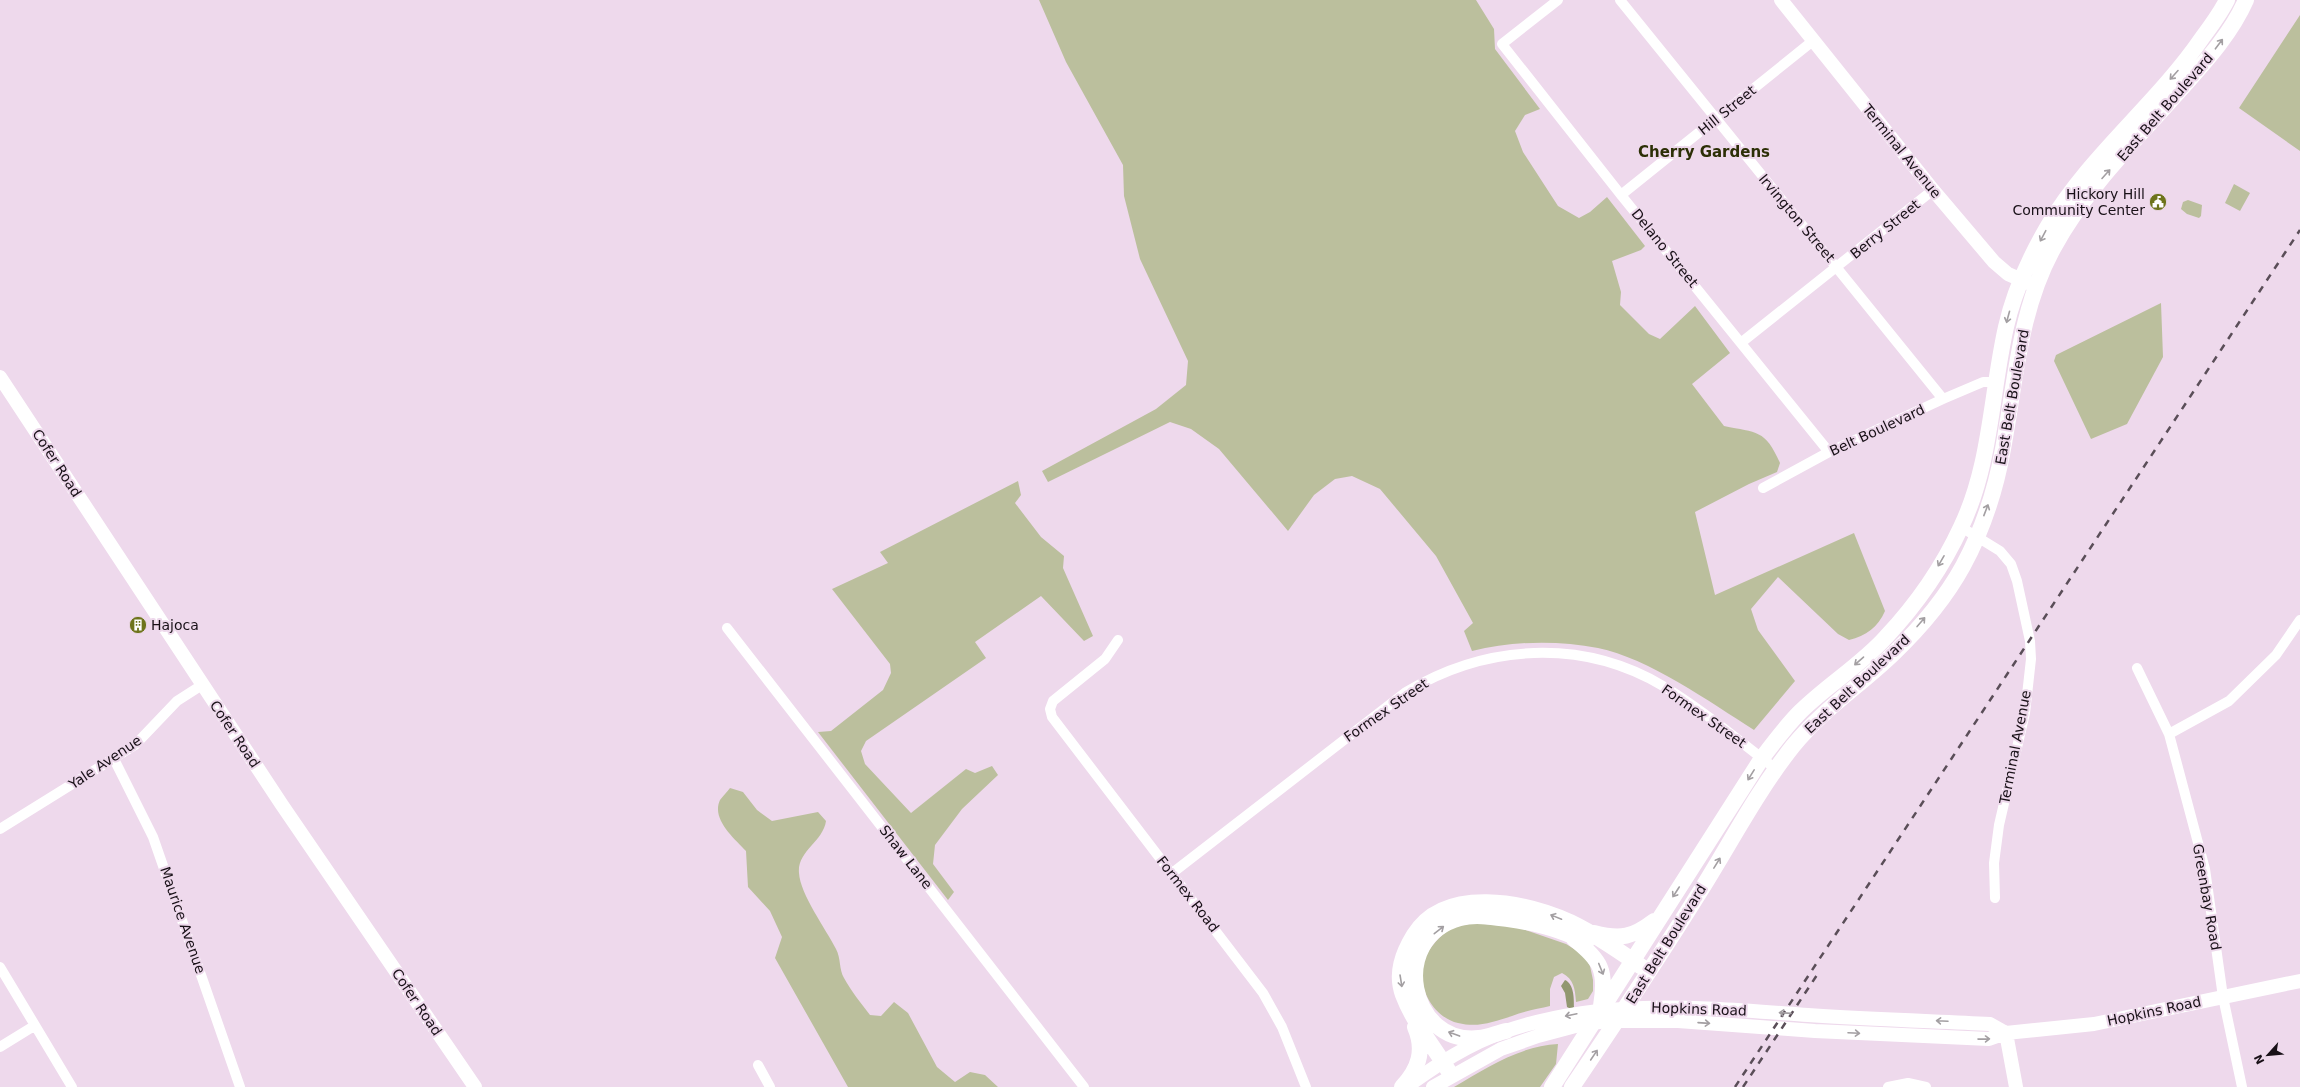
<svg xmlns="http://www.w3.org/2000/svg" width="2300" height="1087" font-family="'DejaVu Sans',sans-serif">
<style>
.green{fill:#bbbf9d}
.water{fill:#929770}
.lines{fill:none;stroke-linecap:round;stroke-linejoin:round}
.street{stroke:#fff;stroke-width:10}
.secondary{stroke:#fff;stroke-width:14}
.primary{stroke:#fff;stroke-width:16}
.rail{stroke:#5a4e58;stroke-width:2.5;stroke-dasharray:7 7;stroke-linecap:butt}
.oneway{stroke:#a39fa2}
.labels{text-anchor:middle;stroke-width:4;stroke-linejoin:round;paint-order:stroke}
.street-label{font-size:14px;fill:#181017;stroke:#eed9ec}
.poi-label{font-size:14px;fill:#181017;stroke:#eed9ec;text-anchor:end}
.neighbourhood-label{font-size:15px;font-weight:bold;fill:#2c2f06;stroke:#eed9ec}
</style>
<rect width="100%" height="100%" fill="#eed9ec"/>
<path class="green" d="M1039,0H1476L1494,29L1495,49L1540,109L1525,115L1515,131L1523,152L1558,206L1579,218L1590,212L1607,197L1645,246L1641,250L1612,261L1621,292L1620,305L1649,334L1660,339L1695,306L1730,353L1692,384L1724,426C1757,433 1765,429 1780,463L1777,472L1749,484L1695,512L1715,595L1854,533L1885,611C1878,627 1866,636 1849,640L1838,634L1778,577L1751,609L1758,630L1795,681L1754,730C1710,702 1648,658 1598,648C1557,640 1512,641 1472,651L1464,631L1473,623L1436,556L1380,489L1352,476L1335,479L1314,495L1288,531L1219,449L1191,429L1170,422L1048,482L1042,471L1156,409L1186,385L1188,361L1140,259L1124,196L1123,165L1066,62Z
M2300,15V151L2239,108Z
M2234,184L2250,193L2240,211L2225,203Z
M2188,200L2202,205L2201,216L2199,218L2187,214L2181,209L2183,202Z
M2161,303L2163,357L2127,424L2091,439L2054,361L2056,355Z
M1018,481L1021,495L1015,503L1041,537L1064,556L1063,568L1093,636L1084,641L1041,596L975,642L986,658L866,741L861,751L865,764L911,813L966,769L975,773L992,766L998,775L962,809L935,845L933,864L954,892L948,900L818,732L831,731L883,690L891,673L890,664L832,589L888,563L880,552Z
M730,788L743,792L757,810L772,821L818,812L826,821C823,842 797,851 799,873C800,894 826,929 836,949C841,958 839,970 844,978C851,991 861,1003 870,1015L881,1016L894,1002L908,1013L937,1067L955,1082L970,1072L985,1075L998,1087H848L775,958L782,937L770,911L748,887L746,851C734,838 711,819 720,800C723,796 727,792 730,788Z
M1473,923L1517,927L1566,944L1584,955L1590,966L1593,980V991L1588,999L1576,1002C1575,989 1574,979 1562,973L1554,977L1550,989V1006C1538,1009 1524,1011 1512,1016C1493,1022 1478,1028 1458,1023C1435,1018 1418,990 1422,966C1424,954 1439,936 1449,930C1456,926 1465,925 1473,923Z
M1558,1044L1556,1064L1540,1087H1454C1486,1068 1520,1046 1558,1044Z"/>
<path class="water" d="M1565,980C1574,984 1574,998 1574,1007L1571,1009L1567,1007L1565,993L1561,986Z"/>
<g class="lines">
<path class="street" d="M1558,0L1502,44L1621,195L1829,452
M1620,0L1943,399
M1621,195L1814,40
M1742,342L1933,190
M1763,488L1829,452L1943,399L1983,382H1996
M1961,527L2000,551L2011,564L2017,581L2030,641L2031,659L2025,713L1999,825L1994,863L1995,898
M727,628L1084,1087
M1118,640L1105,659L1053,701L1050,709L1052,717L1263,993L1282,1027L1306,1087
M2137,668L2169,734L2205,869L2223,997L2242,1087
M2169,734L2229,701L2276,655L2300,620
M114,759L153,837L240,1087
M0,829L135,745L177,701L202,685
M1171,874L1406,692C1486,644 1582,638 1663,686C1703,710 1739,741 1776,769
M0,967L72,1087
M0,1047L34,1026
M758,1065L770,1087
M1888,1087L1908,1083L1926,1087"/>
<path class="secondary" d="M1781,0L1933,190L1994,262L2008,274L2031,284
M0,377L282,805L475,1087
M2006,1033L2016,1087
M1406,1087C1437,1065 1469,1043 1506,1031C1604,997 1707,1008 1808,1015C1869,1019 1929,1021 1990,1024L2006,1033
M1433,1087L1501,1049L1538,1036L1583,1024L1608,1021H1678L1815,1031L1989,1039L2006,1033L2094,1024L2300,981"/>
<path class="primary" d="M1594,933C1621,940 1633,937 1654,921
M1574,939C1601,960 1607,971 1601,1006
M1506,1031C1497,1033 1488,1037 1479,1038C1410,1046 1387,938 1460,918C1475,914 1493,917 1508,919C1536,923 1562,929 1586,943
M1451,1075C1436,1049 1414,1024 1403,995C1395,973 1403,953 1414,935C1445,885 1525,902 1570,922C1595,934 1619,951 1642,967
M1402,1087C1419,1069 1425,1050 1415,1027
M1552,1087L1762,758C1774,742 1786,726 1800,712C1827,685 1861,665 1886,637C1916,605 1943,566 1961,527C1991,465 1991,393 2006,327C2014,291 2030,257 2048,226C2090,155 2156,105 2202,38C2211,26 2220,14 2227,0
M1572,1087C1616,1022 1660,956 1701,890C1731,842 1758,790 1793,746C1822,710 1861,685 1894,653C1919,629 1946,597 1963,566C1982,531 1996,488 2003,449C2016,380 2019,310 2054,247C2086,188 2137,139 2181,89C2205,62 2231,34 2246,0"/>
<path class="rail" d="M1735,1087L2300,230
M1743,1087L1819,972"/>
</g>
<defs><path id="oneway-shaft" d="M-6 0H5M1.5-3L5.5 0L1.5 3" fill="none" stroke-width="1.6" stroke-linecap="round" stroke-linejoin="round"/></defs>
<g class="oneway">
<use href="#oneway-shaft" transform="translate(2219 44) rotate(-53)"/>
<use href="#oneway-shaft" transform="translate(2174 75) rotate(132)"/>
<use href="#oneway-shaft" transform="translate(2106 174) rotate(-48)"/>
<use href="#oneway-shaft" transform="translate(2043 236) rotate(118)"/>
<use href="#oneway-shaft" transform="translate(2008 317) rotate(105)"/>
<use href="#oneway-shaft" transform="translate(1986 510) rotate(-69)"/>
<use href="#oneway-shaft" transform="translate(1941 561) rotate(120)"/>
<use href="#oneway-shaft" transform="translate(1921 622) rotate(-49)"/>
<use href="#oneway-shaft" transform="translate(1859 661) rotate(139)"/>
<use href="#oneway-shaft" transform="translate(1751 775) rotate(122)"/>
<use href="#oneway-shaft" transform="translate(1717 863) rotate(-58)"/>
<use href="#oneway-shaft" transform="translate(1676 892) rotate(123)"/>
<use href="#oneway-shaft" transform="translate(1556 917) rotate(-158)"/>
<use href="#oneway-shaft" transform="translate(1439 930) rotate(-38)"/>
<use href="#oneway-shaft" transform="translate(1601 969) rotate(68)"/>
<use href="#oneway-shaft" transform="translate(1401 981) rotate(81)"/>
<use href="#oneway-shaft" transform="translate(1785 1013) rotate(-176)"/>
<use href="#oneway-shaft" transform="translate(1571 1015) rotate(168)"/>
<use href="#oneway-shaft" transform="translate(1942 1021) rotate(-177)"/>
<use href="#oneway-shaft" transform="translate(1704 1023) rotate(4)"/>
<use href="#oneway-shaft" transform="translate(1854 1033) rotate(3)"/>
<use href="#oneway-shaft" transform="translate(1454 1034) rotate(-160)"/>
<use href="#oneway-shaft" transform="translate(1984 1039) rotate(-1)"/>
<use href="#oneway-shaft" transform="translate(1594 1055) rotate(-56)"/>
</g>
<defs>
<symbol id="civic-disc" viewBox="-11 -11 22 22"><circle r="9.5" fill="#6e741c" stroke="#eed9ec"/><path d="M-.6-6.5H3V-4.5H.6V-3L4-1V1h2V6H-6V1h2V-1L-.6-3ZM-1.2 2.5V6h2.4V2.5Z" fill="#fff"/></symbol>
<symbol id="building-disc" viewBox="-11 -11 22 22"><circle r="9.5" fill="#6e741c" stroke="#eed9ec"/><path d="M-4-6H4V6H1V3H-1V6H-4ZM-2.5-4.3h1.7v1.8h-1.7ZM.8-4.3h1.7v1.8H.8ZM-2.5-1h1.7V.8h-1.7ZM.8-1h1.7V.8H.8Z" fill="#fff"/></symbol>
</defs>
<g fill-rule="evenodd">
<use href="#civic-disc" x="2148" y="192" width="20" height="20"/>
<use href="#building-disc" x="128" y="615" width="20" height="20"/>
</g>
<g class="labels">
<g class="street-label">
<text transform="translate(2165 107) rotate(-49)" y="5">East Belt Boulevard</text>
<text transform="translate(1727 110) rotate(-39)" y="5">Hill Street</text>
<text transform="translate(1902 151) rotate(51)" y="5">Terminal Avenue</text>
<text transform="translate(1797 218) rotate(50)" y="5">Irvington Street</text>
<text transform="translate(1885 229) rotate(-39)" y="5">Berry Street</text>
<text transform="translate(1665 248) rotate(51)" y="5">Delano Street</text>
<text transform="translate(2012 397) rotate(-80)" y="5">East Belt Boulevard</text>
<text transform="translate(1877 430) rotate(-25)" y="5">Belt Boulevard</text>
<text transform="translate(57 463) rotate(57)" y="5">Cofer Road</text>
<text transform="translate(1857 684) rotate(-43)" y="5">East Belt Boulevard</text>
<text transform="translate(1386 710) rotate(-35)" y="5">Formex Street</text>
<text transform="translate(1704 716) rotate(35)" y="5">Formex Street</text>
<text transform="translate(235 734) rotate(56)" y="5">Cofer Road</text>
<text transform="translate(2015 747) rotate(-79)" y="5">Terminal Avenue</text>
<text transform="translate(105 762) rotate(-34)" y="5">Yale Avenue</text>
<text transform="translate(906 857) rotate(52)" y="5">Shaw Lane</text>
<text transform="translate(1188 894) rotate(52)" y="5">Formex Road</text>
<text transform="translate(2207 897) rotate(80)" y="5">Greenbay Road</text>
<text transform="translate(183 920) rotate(71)" y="5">Maurice Avenue</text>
<text transform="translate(1666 944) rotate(-58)" y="5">East Belt Boulevard</text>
<text transform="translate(417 1002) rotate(56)" y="5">Cofer Road</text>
<text transform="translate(1699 1009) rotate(2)" y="5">Hopkins Road</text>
<text transform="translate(2154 1011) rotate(-12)" y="5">Hopkins Road</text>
</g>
<g class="poi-label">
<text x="2145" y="199">Hickory Hill<tspan x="2145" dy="16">Community Center</tspan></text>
<text x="151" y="630" text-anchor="start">Hajoca</text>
</g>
<g class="neighbourhood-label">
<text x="1704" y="157">Cherry Gardens</text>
</g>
</g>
<g transform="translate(2268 1055) rotate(243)" stroke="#eed9ec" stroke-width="3" paint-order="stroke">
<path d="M0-3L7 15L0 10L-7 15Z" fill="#181017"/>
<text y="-6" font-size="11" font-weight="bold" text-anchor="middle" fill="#181017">N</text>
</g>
</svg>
